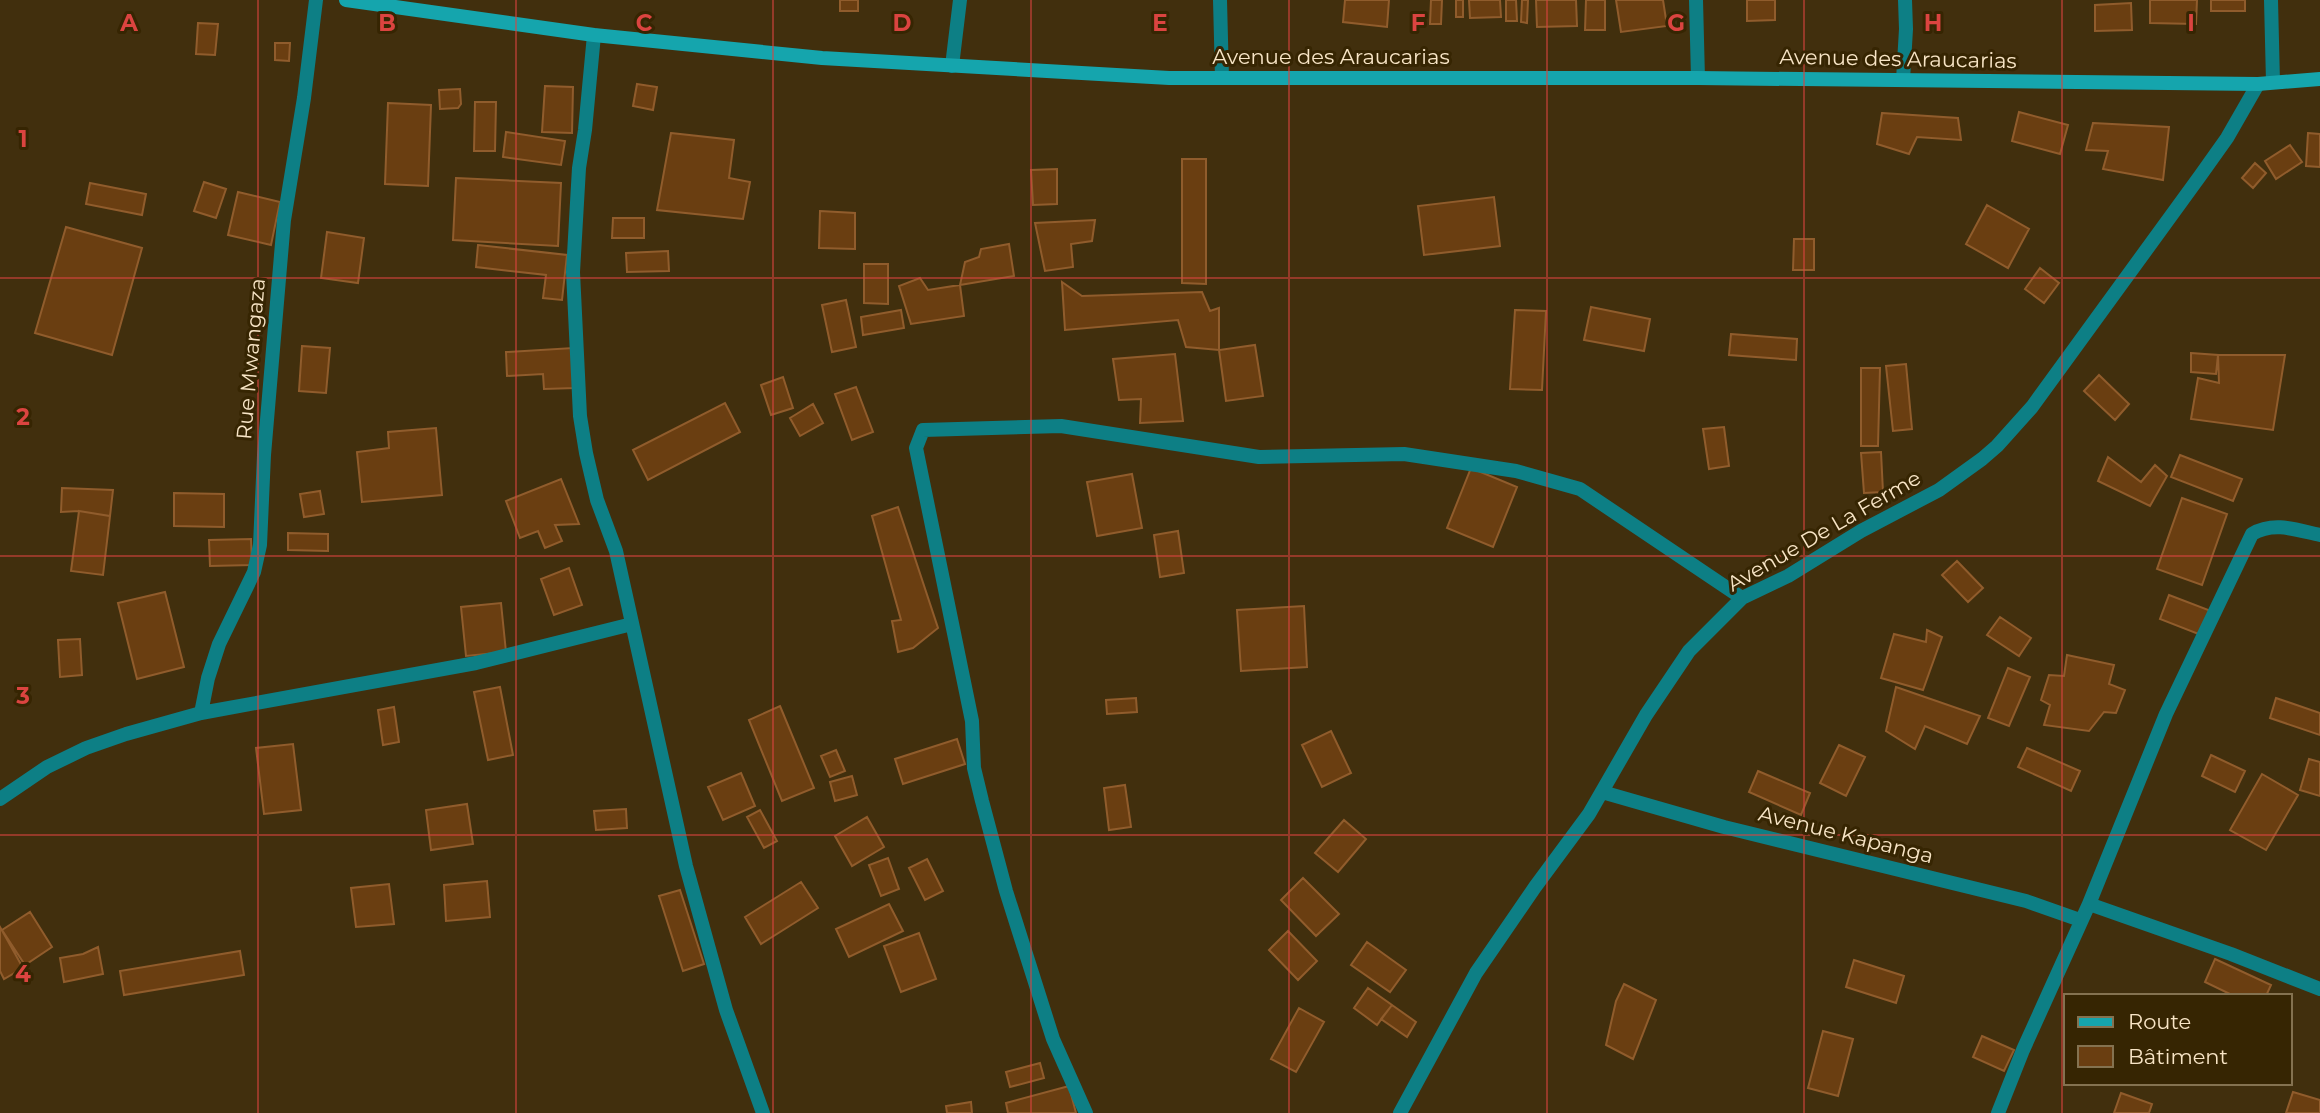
<svg xmlns="http://www.w3.org/2000/svg" width="2320" height="1113" font-family="Montserrat,sans-serif">
<style>
.building{fill:#6a3e11;stroke:#905c2c;stroke-width:2}
.lines{fill:none;stroke-linecap:round;stroke-linejoin:round}
.street{stroke:#0d7f85;stroke-width:14}
.secondary{stroke:#15a5ad;stroke-width:14}
.grid{fill:none;stroke:#db4440;stroke-width:2;stroke-opacity:0.55}
.labels{text-anchor:middle;stroke-width:6;stroke-linejoin:round;paint-order:stroke}
.street-label{font-size:21px;fill:#f8e5c6;stroke:#362502}
.grid-label{font-size:23px;text-anchor:middle;font-weight:bold;fill:#db4440;stroke:#362502;stroke-width:6;stroke-linejoin:round;paint-order:stroke}
</style>
<rect width="100%" height="100%" fill="#412f0d"/>
<path class="building" d="M840,0H858V11H840Z
M1345,0H1389L1387,27L1343,22Z
M1431,0H1442L1441,24H1430Z
M1456,0H1463V17H1456Z
M1469,0H1500L1501,17L1470,18Z
M1506,0H1516L1517,21H1506Z
M1522,0H1528L1527,23L1521,22Z
M1536,0H1576L1577,26L1537,27Z
M1586,0H1605V30H1585Z
M1616,0H1663L1667,26L1621,32Z
M1747,0H1775V20L1747,21Z
M2150,0H2197L2196,24L2150,23Z
M2211,0H2245V11H2211Z
M2131,3L2132,30L2095,31V5Z
M198,23L218,24L215,55L196,54Z
M275,43H290L289,61L275,60Z
M637,84L657,87L653,110L633,106Z
M545,86L573,87L572,133L542,132Z
M460,89L461,104L458,108L440,109L439,90Z
M475,102H496L495,151H474Z
M388,103L431,105L428,186L385,184Z
M2019,112L2068,125L2060,154L2012,141Z
M1882,113L1958,118L1961,140L1917,137L1909,154L1877,144Z
M2093,123L2169,127L2163,180L2103,169L2108,151L2086,150Z
M506,132L565,141L561,165L503,157Z
M671,133L734,140L729,178L750,182L743,219L657,210Z
M2308,133L2320,134V167L2306,166Z
M2290,145L2302,162L2276,179L2265,161Z
M1182,159H1206V284L1182,283Z
M2255,163L2266,173L2253,188L2242,178Z
M1057,169V204L1033,205L1031,170Z
M456,178L561,183L558,246L453,240Z
M204,182L226,189L216,218L194,211Z
M90,183L146,194L142,215L86,204Z
M238,192L280,202L271,245L228,235Z
M1494,197L1500,246L1424,255L1418,206Z
M1987,205L2029,229L2008,268L1966,244Z
M820,211L855,213V249L819,248Z
M613,218H644V238H612Z
M1095,220L1092,241L1071,244L1073,267L1045,271L1035,223Z
M66,227L142,248L112,355L35,333Z
M327,232L364,238L358,283L321,278Z
M1794,239H1814V270H1793Z
M1009,244L1014,276L960,285L965,262L979,257L981,249Z
M478,245L567,255L562,300L543,298L546,275L476,267Z
M668,251L669,271L627,272L626,253Z
M864,264H888V304L864,303Z
M2040,268L2059,283L2044,303L2025,289Z
M920,278L928,290L960,285L964,316L911,324L899,286Z
M1062,282L1082,296L1202,292L1210,311L1219,308V350L1186,347L1178,320L1065,330Z
M846,300L856,347L832,352L822,305Z
M1591,307L1650,319L1644,351L1584,340Z
M901,310L904,328L863,335L861,317Z
M1515,310L1546,311L1542,390L1510,389Z
M1731,334L1797,339L1796,360L1729,355Z
M1255,345L1263,396L1226,401L1219,350Z
M302,346L330,348L326,393L299,391Z
M573,348L575,388L544,389L543,374L507,376L506,352Z
M2191,353L2218,355L2216,374L2191,372Z
M1175,354L1183,421L1140,423L1141,399L1119,400L1113,359Z
M2218,355H2285L2273,430L2191,419L2198,378L2219,383Z
M1906,364L1912,429L1893,431L1886,366Z
M1861,368H1880L1878,446H1861Z
M2099,375L2129,404L2115,420L2084,391Z
M783,377L793,408L771,415L761,385Z
M856,387L873,432L852,440L835,394Z
M725,403L740,432L648,480L633,450Z
M813,404L823,423L800,436L790,418Z
M1724,427L1729,466L1709,469L1703,429Z
M436,428L442,495L362,502L357,452L389,448L388,432Z
M1881,452L1883,492L1864,493L1861,453Z
M2180,455L2242,479L2233,501L2171,477Z
M2108,457L2141,482L2155,465L2167,476L2150,506L2098,481Z
M1471,468L1517,487L1493,547L1447,528Z
M1132,474L1142,528L1097,536L1087,482Z
M561,479L579,524L555,525L562,541L545,548L538,531L520,538L506,501Z
M62,488L113,490L110,516L79,511L61,512Z
M320,491L324,514L304,517L300,494Z
M174,493L224,494V527L174,526Z
M2182,498L2227,514L2202,585L2157,569Z
M898,507L938,628L913,648L898,652L892,621L901,620L872,516Z
M79,511L110,516L103,575L71,571Z
M1178,531L1184,573L1160,577L1154,535Z
M288,533L328,534V551L288,550Z
M251,539L252,565L210,566L209,540Z
M1957,561L1983,588L1968,602L1942,575Z
M569,568L582,605L554,615L541,579Z
M165,592L184,667L137,679L118,603Z
M2169,595L2211,611L2201,635L2160,619Z
M501,603L506,652L466,656L461,607Z
M1304,606L1307,667L1241,671L1237,610Z
M2000,617L2031,638L2019,656L1987,635Z
M1927,630L1942,637L1923,690L1881,678L1894,634L1926,642Z
M80,639L82,675L60,677L58,640Z
M2067,655L2114,665L2109,684L2125,690L2116,713L2104,712L2089,731L2044,725L2050,705L2041,700L2049,675L2064,676Z
M2008,668L2030,677L2009,726L1988,718Z
M500,687L513,755L488,760L474,692Z
M1896,687L1980,716L1967,744L1925,726L1915,749L1886,731Z
M1136,698L1137,712L1107,714L1106,700Z
M2276,698L2320,713V735L2270,718Z
M780,706L814,788L782,801L749,720Z
M394,707L399,742L383,745L378,710Z
M1331,731L1351,773L1322,787L1302,745Z
M957,739L965,764L903,784L895,759Z
M293,744L301,810L264,814L256,748Z
M1839,745L1865,757L1846,796L1820,783Z
M2027,748L2080,771L2071,791L2018,767Z
M836,750L845,771L830,777L821,756Z
M2211,755L2245,771L2235,792L2202,776Z
M2309,759L2320,762V796L2300,790Z
M1758,771L1810,793L1801,815L1749,792Z
M741,773L755,806L723,820L708,787Z
M2262,774L2298,795L2266,850L2230,830Z
M852,776L857,795L835,801L830,782Z
M1125,785L1131,827L1109,830L1104,788Z
M467,804L473,844L431,850L426,810Z
M626,809L627,828L596,830L594,811Z
M760,810L777,841L764,848L747,817Z
M867,817L884,847L852,866L835,836Z
M1344,820L1366,839L1338,872L1315,853Z
M888,858L899,889L881,896L869,865Z
M927,859L943,891L925,900L909,868Z
M1303,878L1339,914L1316,936L1281,900Z
M487,881L490,917L446,921L444,885Z
M801,882L818,908L761,944L745,917Z
M389,884L394,924L356,927L351,888Z
M680,890L704,964L683,971L659,896Z
M889,904L903,931L849,957L836,929Z
M30,912L52,947L25,965L2,930Z
M0,927L23,968L4,979L0,971Z
M1288,931L1317,961L1298,980L1269,950Z
M919,933L936,979L901,992L884,946Z
M1367,942L1406,970L1390,992L1351,965Z
M98,947L103,974L64,982L60,958L83,954Z
M240,951L244,975L124,995L120,971Z
M2215,959L2271,985L2266,996H2234L2205,982Z
M1854,960L1904,976L1896,1003L1846,987Z
M1624,984L1656,1000L1633,1059L1606,1045L1616,1001Z
M1368,988L1392,1005L1377,1025L1354,1008Z
M1392,1005L1416,1022L1407,1037L1381,1019Z
M1299,1008L1324,1022L1296,1072L1271,1059Z
M1823,1031L1853,1039L1838,1096L1808,1088Z
M1982,1036L2014,1050L2004,1071L1973,1057Z
M1040,1063L1044,1078L1010,1087L1006,1072Z
M1069,1086L1076,1113H1008L1006,1103Z
M2293,1092L2320,1100V1113H2286Z
M2121,1093L2152,1104L2149,1113H2114Z
M971,1102L972,1113H947L946,1106Z"/>
<g class="lines">
<path class="street" d="M1220,0L1222,78
M1696,0L1698,78
M2271,0L2273,82
M594,35L585,130L579,168L573,272L580,416L586,453L597,500L616,551L686,866L726,1010L763,1113
M952,66L960,0
M1903,80L1906,29L1905,0
M201,713L208,678L219,644L254,572L260,545L264,455L284,220L304,98L316,0
M1602,792L1724,827L2026,901L2080,920
M0,799L47,767L86,748L126,734L201,713L476,663L632,624
M2089,904L2231,954L2320,989
M1086,1113L1053,1039L1006,891L982,801L974,768L972,721L916,448L923,430L1061,426L1259,457L1404,454L1516,471L1580,489L1742,598
M1400,1113L1476,973L1535,887L1589,814L1646,715L1689,651L1742,598L1788,576L1861,531L1939,490L1982,459L1997,446L2032,407L2200,176L2227,138L2258,84
M1998,1113L2023,1050L2089,904L2166,714L2252,534C2274,521 2297,530 2320,535"/>
<path class="secondary" d="M346,0L594,35L822,58L1169,78H1698L2258,84L2320,79"/>
</g>
<path class="grid" d="M258,0V1113M516,0V1113M773,0V1113M1031,0V1113M1289,0V1113M1547,0V1113M1804,0V1113M2062,0V1113M0,278H2320M0,556H2320M0,835H2320"/>
<g class="labels">
<g class="street-label">
<text x="1331" y="64">Avenue des Araucarias</text>
<text transform="translate(1898 59) rotate(1)" y="7">Avenue des Araucarias</text>
<text transform="translate(251 359) rotate(-85)" y="7">Rue Mwangaza</text>
<text transform="translate(1824 531) rotate(-30)" y="7">Avenue De La Ferme</text>
<text transform="translate(1846 835) rotate(14)" y="7">Avenue Kapanga</text>
</g>
</g>
<g class="grid-label">
<text x="129" y="31">A</text>
<text x="387" y="31">B</text>
<text x="644" y="31">C</text>
<text x="902" y="31">D</text>
<text x="1160" y="31">E</text>
<text x="1418" y="31">F</text>
<text x="1676" y="31">G</text>
<text x="1933" y="31">H</text>
<text x="2191" y="31">I</text>
<text x="23" y="147">1</text>
<text x="23" y="425">2</text>
<text x="23" y="704">3</text>
<text x="23" y="982">4</text>
</g>
<rect x="2064" y="994" width="228" height="91" fill="#362502" stroke="#847250" stroke-width="2"/>
<rect x="2078" y="1017" width="35" height="10" fill="#15a5ad" stroke="#847250" stroke-width="2"/>
<text x="2128" y="1029" font-size="21" fill="#f8e5c6">Route</text>
<rect x="2078" y="1046" width="35" height="21" fill="#6a3e11" stroke="#847250" stroke-width="2"/>
<text x="2128" y="1064" font-size="21" fill="#f8e5c6">Bâtiment</text>
</svg>
